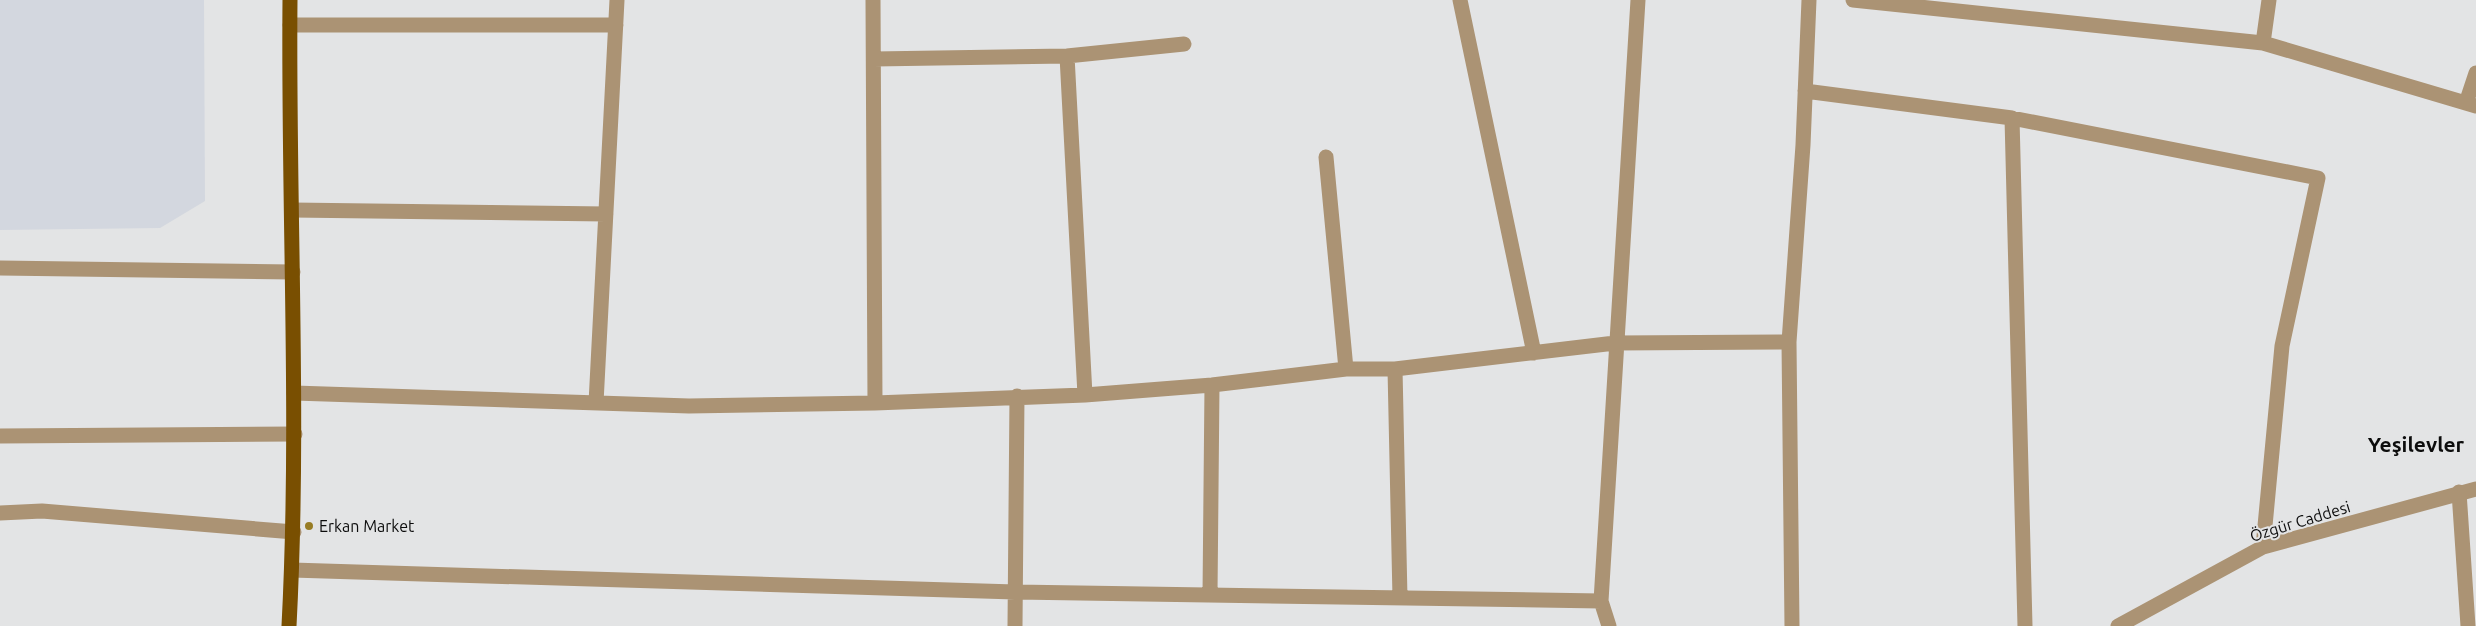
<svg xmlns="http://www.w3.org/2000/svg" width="2476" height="626" font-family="Ubuntu,sans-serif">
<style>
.built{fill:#d3d7df}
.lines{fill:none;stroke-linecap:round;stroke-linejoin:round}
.minor{stroke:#ab9374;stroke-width:15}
.major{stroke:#794f01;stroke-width:15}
.poi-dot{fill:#977c24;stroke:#e3e4e5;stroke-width:2}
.labels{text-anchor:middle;stroke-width:4;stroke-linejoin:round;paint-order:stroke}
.street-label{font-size:16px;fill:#0c0c0c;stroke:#e3e4e5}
.poi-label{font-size:16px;fill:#0c0c0c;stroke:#e3e4e5;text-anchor:start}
.district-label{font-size:21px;font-weight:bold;fill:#0c0c0c;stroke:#e3e4e5}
</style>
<rect width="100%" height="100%" fill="#e3e4e5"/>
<path class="built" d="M0,0H204L205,201L160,228L0,230Z"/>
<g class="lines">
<path class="minor" d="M873,0L875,403
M1460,0L1534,353
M1853,0L2263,43L2476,106
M290,25H616
M2263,43L2269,0
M1067,56L1085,395
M874,59L1067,56L1184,44
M1805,91L2012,118L2318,178L2282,346L2263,547
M2466,103L2476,73
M2012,118L2025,626
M1326,157L1346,369
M292,210L606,214
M0,268L293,272
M1395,369L1400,598
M294,393L689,406L875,403L1085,395L1212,385L1346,369H1395L1615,343L1789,342
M596,403L617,0
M0,436L295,434
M2459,492L2468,626
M0,513L42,511L294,532
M292,570L1015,592L1601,601
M1210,595L1212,385
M1015,626L1017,396
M1609,626L1601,601L1638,0
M1792,626L1789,342L1803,145L1809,0
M2118,626L2263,547L2476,489"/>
<path class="major" d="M289,626C300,417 288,209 290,0"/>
</g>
<circle class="poi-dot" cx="309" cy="526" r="5"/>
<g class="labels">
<g class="street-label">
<text transform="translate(2300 521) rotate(-17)" y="6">Özgür Caddesi</text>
</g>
<g class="poi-label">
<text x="319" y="532">Erkan Market</text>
</g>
<g class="district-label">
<text x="2416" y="452">Yeşilevler</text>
</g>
</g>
</svg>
